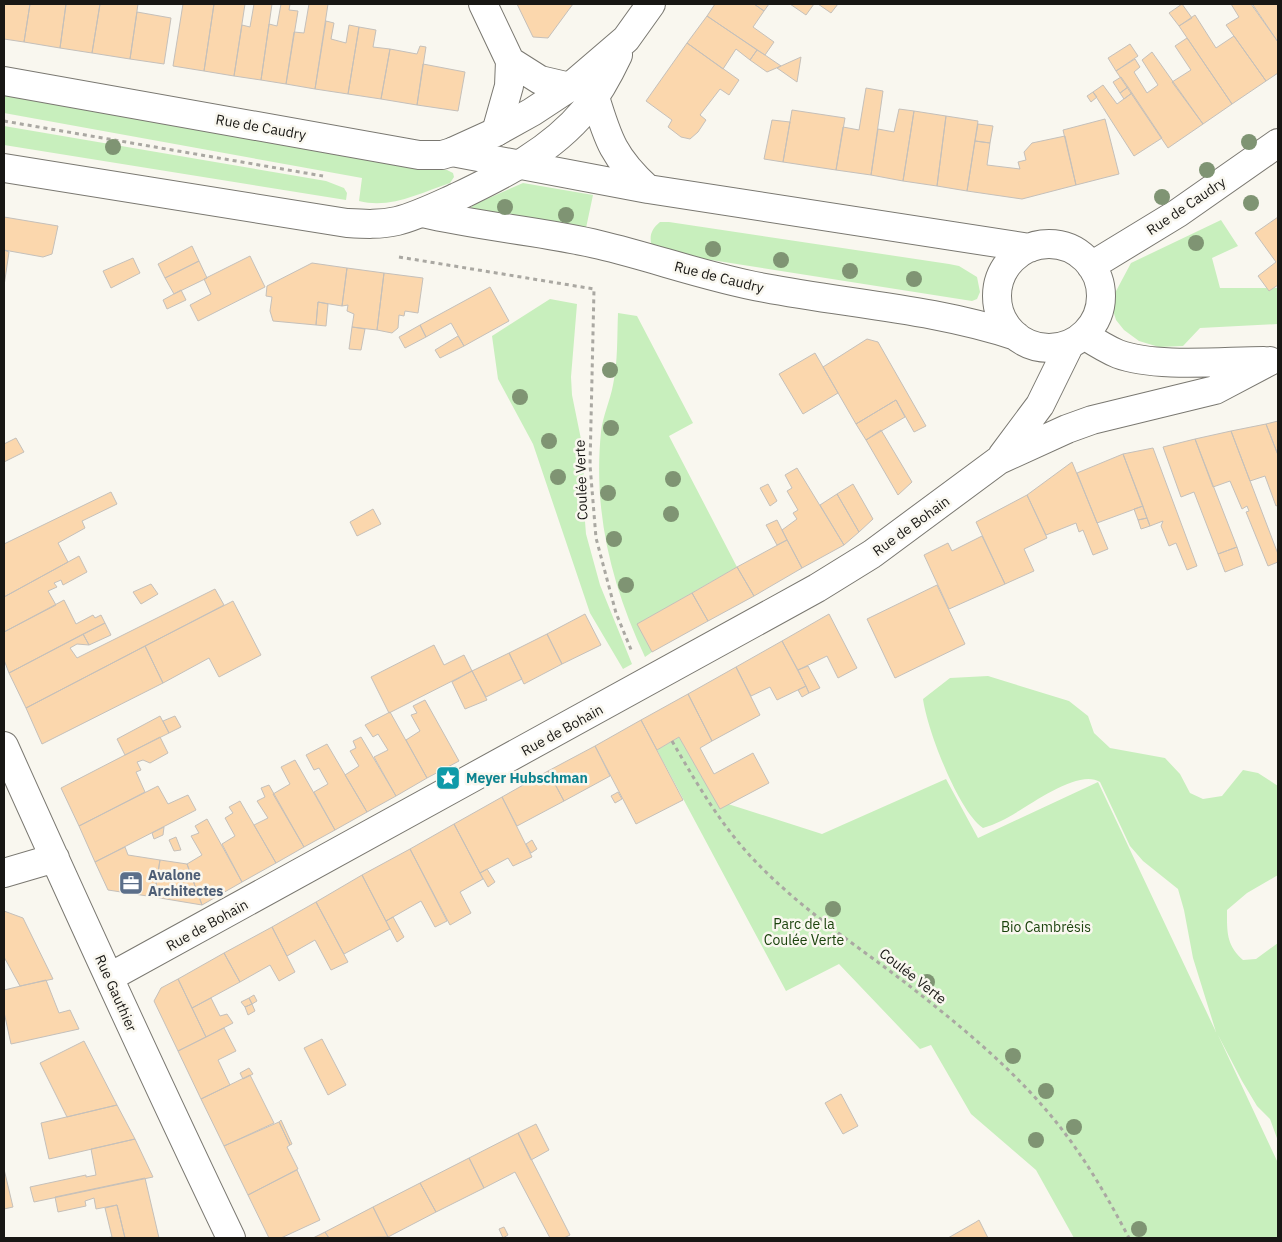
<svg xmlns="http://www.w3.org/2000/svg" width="1282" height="1242" font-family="'IBM Plex Sans',sans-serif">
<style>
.green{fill:#c8efbd}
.building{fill:#fbd7ad;stroke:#c5c0ba}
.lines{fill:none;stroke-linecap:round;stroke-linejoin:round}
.street-casing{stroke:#7a7871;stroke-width:30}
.secondary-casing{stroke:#7a7871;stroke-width:30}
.path{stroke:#aaa8a2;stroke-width:3;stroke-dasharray:4 4;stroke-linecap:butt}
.street{stroke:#fff;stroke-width:28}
.secondary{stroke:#fff;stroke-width:28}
.tree{fill:#7f9473}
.labels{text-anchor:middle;stroke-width:5;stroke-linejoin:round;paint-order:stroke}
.street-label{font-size:14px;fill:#181714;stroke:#f9f7ef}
.culture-label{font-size:14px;font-weight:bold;fill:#0d838f;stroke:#f9f7ef;text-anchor:start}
.service-label{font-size:14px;font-weight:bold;fill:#4e5e75;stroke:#f9f7ef;text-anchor:start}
.park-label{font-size:14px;fill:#1b430d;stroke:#f9f7ef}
</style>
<rect width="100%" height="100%" fill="#f9f7ef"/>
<path class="green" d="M4,95L413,167L447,170L453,173L454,177L450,183C420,193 391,209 359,201L362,178L4,113Z
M4,126L326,181L344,188L347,193L346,200L4,145Z
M523,183L593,195L586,228L471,208L473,205Z
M1221,220L1238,246L1212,258L1220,288H1278V324L1200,328L1183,346L1159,347L1139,341L1124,330L1116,320L1112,307L1115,293L1131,263Z
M660,222H669L949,264L959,266L977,277L980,292L977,299L972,301L654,251C648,239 650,230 660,222Z
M550,299L577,304L571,377L572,395L584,454L583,496L586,534L600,585L632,664L623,669L590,613L533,444L498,379L492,336Z
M618,313L637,316L693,423L669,436L737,567L638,624L652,652L645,657C611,584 593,512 601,432C603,415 610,401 613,385C618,361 617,336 618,313Z
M988,676L1069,701L1088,716L1094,733L1110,748L1165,758L1180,774L1190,793L1203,799L1222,796L1243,770L1258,773L1278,786V875L1247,893L1227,910C1227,931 1226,945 1243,960L1256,959L1278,943V1141L1270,1119L1257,1106L1242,1081L1218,1035L1278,1163V1238H1074L1036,1170L971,1114L931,1045L920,1049L839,964L786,991L657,750L679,737L703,779L728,804L822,834L946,779L978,838L1098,782L1216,1032L1193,958L1184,910L1178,889L1143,861L1130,846L1100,782C1077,767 1023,811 1001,821C995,824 989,826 983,828C958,811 927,729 923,699L950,678Z"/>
<path class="building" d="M4,4H30L24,42L4,39Z
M30,4H66L60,48L24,42Z
M66,4H100L92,53L60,48Z
M100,4H138L130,59L92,53Z
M183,4H214L204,71L173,66Z
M214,4H245L234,76L204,71Z
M254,4H272L261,80L234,76L242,25L250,27Z
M281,4H290L289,10L298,11L286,84L261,80L269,24L277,26Z
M309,4H328L315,89L286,84L294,32L304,33Z
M517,4H573L548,38L533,37Z
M715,4H754L764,11L753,27L774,42L765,55L707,16Z
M754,4H769L764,11Z
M790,4H814L806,15Z
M818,4H838L831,13Z
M1182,4L1192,18L1179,26L1169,13Z
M1231,4H1251L1278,42V73L1266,81L1226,25L1239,17Z
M1255,4H1278V42L1253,5Z
M137,12L171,18L164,64L130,59Z
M1195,15L1216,48L1234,36L1266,81L1232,104L1179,26Z
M707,16L757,50L750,60L736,49L723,69L687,43Z
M326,21L334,23L331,39L346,43L349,25L359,27L348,94L315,89Z
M359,27L376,30L373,47L390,49L381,99L348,94Z
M1187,38L1232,104L1203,124L1172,82L1191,70L1175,46Z
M687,43L739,80L729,95L720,89L700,115L706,120L698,132L690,139L681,137L668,127L672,120L646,101Z
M1130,44L1138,56L1116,71L1108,58Z
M420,46L426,47L417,105L381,99L390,49L417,54Z
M757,50L765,55L781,66L767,72L750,60Z
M1152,52L1203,124L1168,148L1116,71L1135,59L1140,67L1134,72L1147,93L1158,85L1142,60Z
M801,57L797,82L777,68L781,66Z
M423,64L465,72L458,111L417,105Z
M1121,77L1128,87L1120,93L1113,82Z
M1103,85L1117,104L1132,93L1162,138L1134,156L1093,92Z
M1128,87L1132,93L1124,99L1120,93Z
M866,88L883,91L871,175L836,170L843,127L859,130Z
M1093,92L1097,97L1091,102L1087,96Z
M899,109L914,111L903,181L871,175L878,129L894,132Z
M792,110L845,118L836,170L783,162Z
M914,111L946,116L937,186L903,181Z
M946,116L978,121L967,191L937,186Z
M1105,119L1119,174L1076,185L1063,130Z
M772,120L790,122L783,162L764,159Z
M978,124L993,126L990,143L975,141Z
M1065,136L1076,185L1022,199L967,191L975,141L990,143L987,165L1020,169L1018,162L1026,160L1024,152L1032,143Z
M4,217L58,226L52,254L43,257L4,250Z
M1278,217V285L1269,291L1258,276L1276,262L1255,233Z
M192,246L199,261L165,278L158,264Z
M4,250L9,252L4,286Z
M250,256L265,287L198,321L190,305L211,294L204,279Z
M133,258L140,273L111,288L103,271Z
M199,261L207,278L174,294L165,278Z
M312,263L347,268L342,306L318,302L316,325L273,321L270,311L272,297L266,296L267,286Z
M347,268L384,273L377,330L352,327L354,314L347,311L348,305L342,306Z
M384,273L423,278L418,313L405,311L404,316L399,315L398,328L392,333L377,330Z
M490,287L509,321L464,346L451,323L426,337L420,325Z
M181,290L186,300L167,309L163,300Z
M318,302L328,304L326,326L316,325Z
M420,325L426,337L405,348L399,337Z
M352,327L365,329L361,350L349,349Z
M458,336L464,346L440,358L435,350Z
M867,339L878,342L926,426L914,432L896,400L856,424L823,367Z
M815,353L838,393L803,414L779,374Z
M896,400L905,417L866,440L856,424Z
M1278,421V455L1266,424Z
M1266,424L1278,455V505L1276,506L1265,476L1250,481L1231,431Z
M881,430L912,482L898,495L866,440Z
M1231,431L1278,554V562L1268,566L1246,512L1249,511L1247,506L1242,509L1230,481L1213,487L1195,439Z
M16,438L24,452L4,462V444Z
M1195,439L1237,547L1218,554L1194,492L1181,497L1163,447Z
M1153,448L1197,566L1187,570L1176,543L1169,546L1161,526L1163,521L1150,526L1123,454Z
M1123,454L1143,506L1097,523L1077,473Z
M1072,462L1108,549L1093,555L1083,530L1079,532L1076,523L1046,535L1027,495Z
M797,468L844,545L802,568L782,530L797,519L793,513L798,510L787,491L792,488L785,475Z
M768,484L777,501L770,506L760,488Z
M853,484L873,519L859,532L837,494Z
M111,492L117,504L82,521L85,528L58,543L68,562L4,597V544Z
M837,494L859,532L844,545L820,505Z
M1027,495L1047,538L1024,549L1034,571L1005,584L976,522Z
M1143,506L1147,518L1138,520L1134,509Z
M373,509L381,524L357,536L350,522Z
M1147,518L1150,526L1141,529L1138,520Z
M777,520L787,540L777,545L766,525Z
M982,536L1005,584L949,609L924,555L948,543L952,551Z
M787,540L802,568L754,596L737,567Z
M1237,547L1243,565L1225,572L1218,554Z
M79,556L87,572L63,585L61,580L54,583L57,587L48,591L56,605L4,632V597Z
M737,567L754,596L708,621L692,593Z
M151,584L158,594L141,604L133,592Z
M937,585L965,644L895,678L867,619Z
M215,589L224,605L26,708L9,673L83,634L89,645L77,644L70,648L77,658Z
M692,593L708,621L652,652L637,624Z
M64,600L76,624L93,615L95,618L101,615L105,623L9,673L4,660V632Z
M233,601L261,655L219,677L209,658L163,683L145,646Z
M585,614L601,645L562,664L547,634Z
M829,614L857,668L838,678L827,656L798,670L782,641Z
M105,623L111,635L89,645L83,634Z
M547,634L562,664L524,684L509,653Z
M782,641L806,686L777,700L770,687L751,696L736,667Z
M434,645L444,665L464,655L472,671L389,713L371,677Z
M145,646L163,683L42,744L26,708Z
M509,653L522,679L486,697L472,671Z
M808,666L820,688L809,693L798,670Z
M736,667L760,715L712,741L688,694Z
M472,671L487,700L465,709L452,682Z
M806,686L809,693L802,697L798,690Z
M688,694L712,741L700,748L714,774L753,753L769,783L720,809L679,737L657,750L641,720Z
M425,700L459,761L427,778L406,740L420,731L411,715L417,713L413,706Z
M390,712L427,778L396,796L374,757L388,750L378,734L373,737L365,725Z
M160,716L169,733L125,755L117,739Z
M175,716L181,727L169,733L163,721Z
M641,720L683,800L636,824L595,746Z
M160,737L168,753L150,763L143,760L137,762L141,770L136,772L145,792L79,826L61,788Z
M361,737L396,796L367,812L345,775L359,766L350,751L356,748L353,741Z
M327,744L367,812L335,830L314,792L328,784L319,768L314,770L306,755Z
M595,746L610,776L564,801L548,771Z
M295,760L335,830L304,847L273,794L290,784L281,767Z
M548,771L564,801L517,826L502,797Z
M269,785L304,847L276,863L254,825L268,818L257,801L265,797L261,788Z
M158,786L168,804L188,795L196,810L95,862L79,826Z
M618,792L622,799L615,803L611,796Z
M502,797L532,857L513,866L508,858L480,873L454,824Z
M240,801L276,863L242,882L222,844L235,836L225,818L233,813L229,807Z
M207,819L242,882L202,905L187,864L202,855L191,836L199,833L195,826Z
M454,824L483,879L460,892L471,913L450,925L410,849Z
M164,827L163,835L154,839L152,833Z
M176,837L181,850L174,851L169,840Z
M532,840L537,849L531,853L526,844Z
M125,847L128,855L160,860L154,897L108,890L95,862Z
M410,849L447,921L435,927L421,901L386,921L362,875Z
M160,860L187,864L202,905L154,897Z
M487,869L495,882L488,887L480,873Z
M362,875L390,929L344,954L316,902Z
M316,902L348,962L331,970L315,940L287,956L272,927Z
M4,911L23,918L53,979L20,986L4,957Z
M393,917L404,937L397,942L386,921Z
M272,927L295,972L279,981L270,965L240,982L224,953Z
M224,953L240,982L192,1008L178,979Z
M178,979L206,1037L178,1051L154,1001L161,988Z
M46,980L59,1013L70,1010L79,1029L11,1044L4,1012V990Z
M254,995L257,1001L252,1004L249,998Z
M211,998L220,1016L227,1014L233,1023L206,1037L192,1008Z
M249,998L252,1004L245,1007L241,1002Z
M252,1004L255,1011L248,1015L245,1007Z
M224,1028L236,1051L218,1060L230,1085L201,1099L178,1051Z
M322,1039L346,1085L328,1095L304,1048Z
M84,1041L117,1105L67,1117L40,1063Z
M249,1068L253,1074L243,1079L240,1073Z
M250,1075L274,1123L224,1146L201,1099Z
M841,1094L858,1126L843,1134L825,1103Z
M117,1105L135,1139L49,1159L41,1123Z
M281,1120L292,1144L290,1145L279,1122Z
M279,1122L290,1145L287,1147L298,1169L248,1195L224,1146Z
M536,1124L549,1150L531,1160L518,1133Z
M518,1133L570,1235L564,1238H550L515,1172L484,1188L469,1158Z
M135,1139L153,1177L34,1202L30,1187L86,1175V1177L96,1175L91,1149Z
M469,1158L484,1188L436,1212L420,1183Z
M4,1169L13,1207L4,1209Z
M297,1170L320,1220L281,1238H269L248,1195Z
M145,1178L159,1238H125L117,1205L96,1209L94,1198L85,1201L86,1206L58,1212L55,1197Z
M420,1183L436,1212L388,1237L373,1207Z
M117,1205L125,1238H106L112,1237L105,1208Z
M373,1207L388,1237L329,1238L325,1232Z
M979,1220L988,1238H948L976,1222Z
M504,1227L508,1235L503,1238L499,1229Z
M325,1232L329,1238H313Z"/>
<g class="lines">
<defs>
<path id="street" d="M483,4L510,61L509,86L496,132
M510,61L540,80L570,87
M595,97C608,140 614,158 648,189
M452,152L648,189L1030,248
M422,213C481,227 542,231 600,245C655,258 709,278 765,288C849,304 935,309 1016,336
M997 296a52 52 0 1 1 104 0a52 52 0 1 1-104 0Z
M1091,266L1178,213L1278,143
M1084,335C1095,342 1106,349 1118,354C1156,368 1223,361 1264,361
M1002,456L1040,405L1070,344
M4,746C78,911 153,1075 231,1238
M4,873L55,858
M110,977L817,588L872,554L999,460L1067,429L1092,420L1215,390L1270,361"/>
<path id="secondary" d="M4,81L419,155H442L452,152L496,132L532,112L570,87L626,39L651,4
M4,168L347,223C364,224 380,225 397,221C417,216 437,206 457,197C503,175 551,151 585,110C599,93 609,74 618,55"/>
</defs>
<use href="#street" class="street-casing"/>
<use href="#secondary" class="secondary-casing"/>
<path class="path" d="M4,121L323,176
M399,257L594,289L590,465L596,538L616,613L632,652
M672,741C697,784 722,827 756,862C801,909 856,945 907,984C958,1024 1010,1066 1052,1117C1082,1153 1107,1196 1129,1238"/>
<use href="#street" class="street"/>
<use href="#secondary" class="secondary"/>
</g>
<g class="tree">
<circle cx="1249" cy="142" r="8"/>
<circle cx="113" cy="147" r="8"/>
<circle cx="1207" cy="170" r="8"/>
<circle cx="1162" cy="197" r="8"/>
<circle cx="1251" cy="203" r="8"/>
<circle cx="505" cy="207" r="8"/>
<circle cx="566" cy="215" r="8"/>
<circle cx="1196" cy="243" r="8"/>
<circle cx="713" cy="249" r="8"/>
<circle cx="781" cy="260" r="8"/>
<circle cx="850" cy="271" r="8"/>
<circle cx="914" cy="279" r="8"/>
<circle cx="610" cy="370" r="8"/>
<circle cx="520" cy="397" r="8"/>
<circle cx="611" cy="428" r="8"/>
<circle cx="549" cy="441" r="8"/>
<circle cx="558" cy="477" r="8"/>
<circle cx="673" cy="479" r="8"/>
<circle cx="608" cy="493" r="8"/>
<circle cx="671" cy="514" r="8"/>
<circle cx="614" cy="539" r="8"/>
<circle cx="626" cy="585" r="8"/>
<circle cx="833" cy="909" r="8"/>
<circle cx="927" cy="982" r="8"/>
<circle cx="1013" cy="1056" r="8"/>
<circle cx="1046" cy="1091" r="8"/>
<circle cx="1074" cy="1127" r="8"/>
<circle cx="1036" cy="1140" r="8"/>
<circle cx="1139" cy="1229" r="8"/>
</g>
<defs>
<symbol id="sight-square" viewBox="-11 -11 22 22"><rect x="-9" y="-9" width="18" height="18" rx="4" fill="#0f9aa8" stroke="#f9f7ef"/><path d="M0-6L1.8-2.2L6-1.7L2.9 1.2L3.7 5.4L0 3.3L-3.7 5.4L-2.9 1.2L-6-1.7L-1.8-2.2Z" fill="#fff"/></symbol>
<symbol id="office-square" viewBox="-11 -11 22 22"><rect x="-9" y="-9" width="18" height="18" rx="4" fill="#5c6f8a" stroke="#f9f7ef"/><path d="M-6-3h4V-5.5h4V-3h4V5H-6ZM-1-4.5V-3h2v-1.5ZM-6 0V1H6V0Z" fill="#fff"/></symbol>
</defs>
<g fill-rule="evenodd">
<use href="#sight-square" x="434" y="764" width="28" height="28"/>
<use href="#office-square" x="117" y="869" width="28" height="28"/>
</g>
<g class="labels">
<g class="street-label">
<text transform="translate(261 127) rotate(10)" y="5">Rue de Caudry</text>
<text transform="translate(1186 206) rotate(-34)" y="5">Rue de Caudry</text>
<text transform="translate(719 277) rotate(14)" y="5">Rue de Caudry</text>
<text transform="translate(581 480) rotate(-92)" y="5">Coulée Verte</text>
<text transform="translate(911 526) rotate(-36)" y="5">Rue de Bohain</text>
<text transform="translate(562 730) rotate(-29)" y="5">Rue de Bohain</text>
<text transform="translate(207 925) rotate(-29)" y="5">Rue de Bohain</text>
<text transform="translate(913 976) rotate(38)" y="5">Coulée Verte</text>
<text transform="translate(116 993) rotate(66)" y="5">Rue Gauthier</text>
</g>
<g class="culture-label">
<text x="466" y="783">Meyer Hubschman</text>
</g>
<g class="service-label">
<text x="148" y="880">Avalone<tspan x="148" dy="16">Architectes</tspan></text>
</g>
<g class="park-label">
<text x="804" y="929">Parc de la<tspan x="804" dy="16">Coulée Verte</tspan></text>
<text x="1046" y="932">Bio Cambrésis</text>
</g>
</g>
<rect width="1282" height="1242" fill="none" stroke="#181714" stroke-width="10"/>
</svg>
